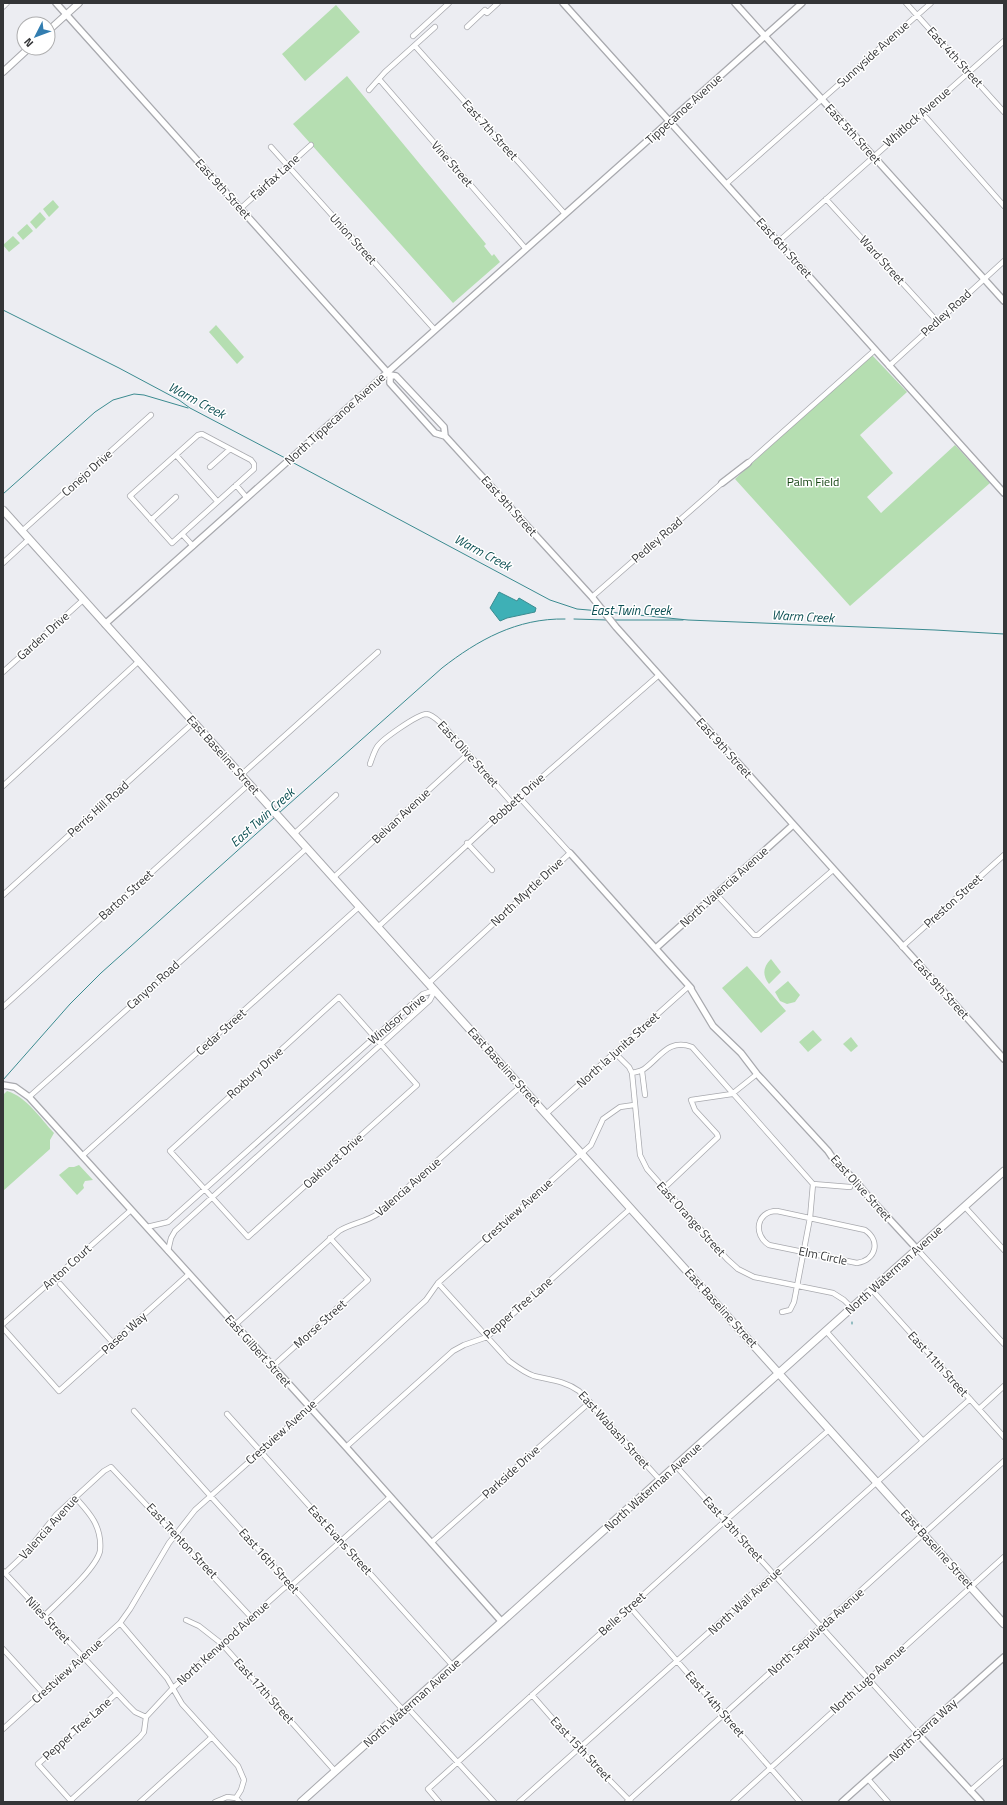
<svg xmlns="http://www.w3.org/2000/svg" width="1007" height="1805" font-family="'Titillium Web',sans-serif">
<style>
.green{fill:#b5deb1}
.water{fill:#3eb0b6;stroke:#3b8b90}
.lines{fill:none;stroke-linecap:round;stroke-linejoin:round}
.stream{stroke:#3b8b90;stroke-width:1}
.minor-casing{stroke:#a8a9ae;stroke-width:6}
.tertiary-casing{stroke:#a8a9ae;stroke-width:8}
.secondary-casing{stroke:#a8a9ae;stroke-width:8}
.primary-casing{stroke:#a8a9ae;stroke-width:9}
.minor{stroke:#fff;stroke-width:4.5}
.tertiary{stroke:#fff;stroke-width:5.5}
.secondary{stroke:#fff;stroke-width:6}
.primary{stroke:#fff;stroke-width:7}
.labels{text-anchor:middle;stroke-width:3;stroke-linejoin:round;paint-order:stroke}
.street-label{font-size:12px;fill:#343537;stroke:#fff}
.park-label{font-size:12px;fill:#144311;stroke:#fff}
.water-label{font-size:13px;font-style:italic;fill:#0c4f53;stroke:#fff}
</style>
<rect width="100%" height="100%" fill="#ecedf2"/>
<path class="green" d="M336,5L360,32L305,81L282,54Z
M347,76L486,244L484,246L492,256L494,254L500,262L453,303L293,124Z
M53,200L59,207L49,217L43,209Z
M40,212L46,219L36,229L30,222Z
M27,224L33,231L23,240L17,233Z
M13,236L20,243L9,252L3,245Z
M216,325L244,357L237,364L209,332Z
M871,354L907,392L860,435L893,473L867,497L881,513L955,445L990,483L850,606L735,479Z
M771,959L781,972L769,984C762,975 763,967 771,959Z
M747,966L786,1011L761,1033L722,988Z
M788,981L800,995L795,1002L787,1004L780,1001L775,992Z
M813,1030L822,1040L815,1046L806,1036Z
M806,1036L815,1046L808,1052L799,1042Z
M851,1037L858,1046L851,1052L843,1044Z
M7,1091C27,1097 40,1118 54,1133L50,1140V1149L3,1191V1095Z
M79,1165L93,1180L85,1181L83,1185L84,1188L77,1195L59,1175L69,1167H74Z"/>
<path class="water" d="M499,592L517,601L519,598L536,608L535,612L507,618L500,621L490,608Z"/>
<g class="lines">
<path class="stream" d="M3,310L119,368L179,400L190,408L287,459
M290,461L550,600L577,609L600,611
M3,494L95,412L113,400L134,394L144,395L188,408
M608,612L688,620L935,630L1004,634
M574,619L607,620
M613,620H683
M279,813L442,668C478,640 517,618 565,619
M3,1080L70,1004L101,973L275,817
M852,1322V1324"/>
<defs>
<path id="minor" d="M906,3L1004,112
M3,7L7,3
M467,27L485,10L487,13L498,3
M413,36L449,3
M415,46L565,214
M379,79L526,249
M369,90L385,72L435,27
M922,113L1004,206
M271,147L435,330
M726,184L931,3
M826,199L937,321
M240,209L311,145
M778,242L1004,41
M889,366L1004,261
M202,434L251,460L254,464V469L172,543L130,496L198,435Z
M176,455L217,501
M748,463L875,350
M210,467L230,449
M236,485L247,498
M151,520L176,497
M22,531L151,415
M182,534L193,546
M3,563L29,539
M592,597L722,483
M3,672L83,600
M370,764C372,758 374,752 377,747C382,739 417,715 426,714C433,714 439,722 444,726L512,803
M241,775L378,652
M3,786L139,661
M294,834L336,795
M467,843L492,870
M333,878L468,754
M716,894L754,935H758L833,870
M3,895L194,722
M378,927L519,797L659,675
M902,947L1004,855
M429,983L570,853L519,797
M339,997L417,1085L248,1237L170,1151Z
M3,1007L249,784
M615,1053L629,1067L632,1073L640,1155L647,1169L727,1259L738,1269L754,1277L833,1293L844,1300L852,1308
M642,1071L645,1095
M632,1073C635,1072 640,1072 644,1069C660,1058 668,1038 692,1047L813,1184L850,1187
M29,1097L307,848
M546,1114L689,986
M82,1156L359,907
M664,1188L718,1137L717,1134L695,1110L691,1100L732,1094L757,1074
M965,1207L1004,1250
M777,1211L865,1230C881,1241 876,1260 857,1263L769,1245C753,1235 756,1211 777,1211Z
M147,1227L168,1222L423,994L435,990
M917,1249L1004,1344
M168,1251L171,1238L175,1231L430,1000L435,990
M438,1283L509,1361C517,1367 525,1373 534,1376C551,1380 565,1381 579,1391L660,1480
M60,1284L113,1343
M872,1290L1004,1437
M782,1312L790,1310L794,1302L810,1218L813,1184
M3,1324L131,1210
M235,1325L339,1231C352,1223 367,1222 379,1213L521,1086
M3,1328L59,1391L189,1274
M826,1331L923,1441
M272,1367L368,1280L330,1238
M979,1409L1004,1386
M134,1411L403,1710
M227,1414L453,1666
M346,1447L453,1351L464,1345L487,1337L631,1208
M676,1466L918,1734
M432,1542L590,1402
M3,1571L127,1704L135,1712L146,1717
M5,1573L24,1555L56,1515L104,1471L111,1467L251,1617
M630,1607L800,1802
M44,1616C58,1602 96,1569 100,1551C101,1541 99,1530 94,1521C89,1512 82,1505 75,1497
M186,1620L199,1626L222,1644L335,1771
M120,1623L167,1678L182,1704L238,1766L244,1780L241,1790L236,1798L240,1802
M3,1649L43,1693
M532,1695L579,1749L631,1802
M407,1707L494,1802
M3,1729L120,1623L130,1609L169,1543L195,1510L309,1408L426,1300L438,1283L591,1145L603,1119L620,1107L634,1105
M868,1779L888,1802
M970,1791L1004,1761
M71,1800L140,1737L144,1732L146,1717L172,1689L284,1588L292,1585L390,1497
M72,1802L38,1764L116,1694
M140,1802L212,1737
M215,1802L227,1797L236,1798
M439,1802L428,1789L725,1521L830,1429
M519,1802L970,1399
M627,1802L1004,1461
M733,1802L1004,1557"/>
<path id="tertiary" d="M56,3L388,373L390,375V383L435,433L445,436L592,597L616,627L1004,1059
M563,3L1004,493
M735,3L1004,301
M390,375L396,376L444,427L445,436
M722,483L748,463
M105,624L802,3
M570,853L691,988
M656,948L793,825
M689,986L713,1026L741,1053L757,1074L828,1151L836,1163L853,1178L868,1196L917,1249
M3,1085L15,1087L29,1097L346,1447L502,1622
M918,1734L981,1802
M842,1802L1004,1657"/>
<path id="secondary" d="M48,31L79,3
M3,72L29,48"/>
<path id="primary" d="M3,510L1004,1624
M301,1802L1004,1171"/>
</defs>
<use href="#minor" class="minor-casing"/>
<use href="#tertiary" class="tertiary-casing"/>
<use href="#secondary" class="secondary-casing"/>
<use href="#primary" class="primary-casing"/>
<use href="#minor" class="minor"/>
<use href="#tertiary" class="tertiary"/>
<use href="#secondary" class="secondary"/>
<use href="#primary" class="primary"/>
</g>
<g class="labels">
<g class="street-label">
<text transform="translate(873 54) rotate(-42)" y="4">Sunnyside Avenue</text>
<text transform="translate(955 57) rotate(48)" y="4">East 4th Street</text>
<text transform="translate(684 109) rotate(-42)" y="4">Tippecanoe Avenue</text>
<text transform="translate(917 117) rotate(-41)" y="4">Whitlock Avenue</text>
<text transform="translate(490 130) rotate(48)" y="4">East 7th Street</text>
<text transform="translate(853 134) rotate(48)" y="4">East 5th Street</text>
<text transform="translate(452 164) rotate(49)" y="4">Vine Street</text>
<text transform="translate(275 177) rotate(-42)" y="4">Fairfax Lane</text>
<text transform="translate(223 189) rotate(48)" y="4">East 9th Street</text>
<text transform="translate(353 239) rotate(48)" y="4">Union Street</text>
<text transform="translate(784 248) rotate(48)" y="4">East 6th Street</text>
<text transform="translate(882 260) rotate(48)" y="4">Ward Street</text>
<text transform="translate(946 313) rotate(-42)" y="4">Pedley Road</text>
<text transform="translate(335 419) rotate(-42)" y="4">North Tippecanoe Avenue</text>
<text transform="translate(87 473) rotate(-42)" y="4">Conejo Drive</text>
<text transform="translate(509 506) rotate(48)" y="4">East 9th Street</text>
<text transform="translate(657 540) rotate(-41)" y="4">Pedley Road</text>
<text transform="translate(43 636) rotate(-42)" y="4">Garden Drive</text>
<text transform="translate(724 748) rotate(48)" y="4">East 9th Street</text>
<text transform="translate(468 754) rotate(48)" y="4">East Olive Street</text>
<text transform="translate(223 755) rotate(48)" y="4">East Baseline Street</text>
<text transform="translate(517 799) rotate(-42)" y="4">Bobbett Drive</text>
<text transform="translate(98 809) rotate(-42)" y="4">Perris Hill Road</text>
<text transform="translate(401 816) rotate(-43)" y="4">Belvan Avenue</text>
<text transform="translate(724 887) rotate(-42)" y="4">North Valencia Avenue</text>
<text transform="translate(527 892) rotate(-43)" y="4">North Myrtle Drive</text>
<text transform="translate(126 895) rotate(-42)" y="4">Barton Street</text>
<text transform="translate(953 901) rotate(-42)" y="4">Preston Street</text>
<text transform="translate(153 985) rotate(-42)" y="4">Canyon Road</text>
<text transform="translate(941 989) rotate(48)" y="4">East 9th Street</text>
<text transform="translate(397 1019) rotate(-40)" y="4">Windsor Drive</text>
<text transform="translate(221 1032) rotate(-42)" y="4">Cedar Street</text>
<text transform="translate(618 1050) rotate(-42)" y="4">North la Junita Street</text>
<text transform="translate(504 1067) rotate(48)" y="4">East Baseline Street</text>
<text transform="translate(255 1073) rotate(-42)" y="4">Roxbury Drive</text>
<text transform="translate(333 1161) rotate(-42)" y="4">Oakhurst Drive</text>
<text transform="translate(408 1187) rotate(-41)" y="4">Valencia Avenue</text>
<text transform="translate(861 1188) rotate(48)" y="4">East Olive Street</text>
<text transform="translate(517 1211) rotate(-42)" y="4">Crestview Avenue</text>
<text transform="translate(691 1219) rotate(48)" y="4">East Orange Street</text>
<text transform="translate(823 1256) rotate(12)" y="4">Elm Circle</text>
<text transform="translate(67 1267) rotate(-42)" y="4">Anton Court</text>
<text transform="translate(894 1270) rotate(-42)" y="4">North Waterman Avenue</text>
<text transform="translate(518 1308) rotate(-41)" y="4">Pepper Tree Lane</text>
<text transform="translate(721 1308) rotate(48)" y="4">East Baseline Street</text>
<text transform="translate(320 1324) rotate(-42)" y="4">Morse Street</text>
<text transform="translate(124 1333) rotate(-42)" y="4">Paseo Way</text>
<text transform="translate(258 1351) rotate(48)" y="4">East Gilbert Street</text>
<text transform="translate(938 1364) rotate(48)" y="4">East 11th Street</text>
<text transform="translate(614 1430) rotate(48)" y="4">East Wabash Street</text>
<text transform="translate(281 1432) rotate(-42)" y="4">Crestview Avenue</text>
<text transform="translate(511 1472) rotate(-42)" y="4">Parkside Drive</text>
<text transform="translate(653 1487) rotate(-42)" y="4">North Waterman Avenue</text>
<text transform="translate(49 1527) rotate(-48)" y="4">Valencia Avenue</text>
<text transform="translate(733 1529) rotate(48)" y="4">East 13th Street</text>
<text transform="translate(340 1540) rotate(48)" y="4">East Evans Street</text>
<text transform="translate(182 1541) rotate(47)" y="4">East Trenton Street</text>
<text transform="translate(937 1549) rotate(48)" y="4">East Baseline Street</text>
<text transform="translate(269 1561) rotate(48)" y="4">East 16th Street</text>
<text transform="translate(745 1601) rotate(-42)" y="4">North Wall Avenue</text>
<text transform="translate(622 1614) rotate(-42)" y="4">Belle Street</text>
<text transform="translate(48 1620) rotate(47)" y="4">Niles Street</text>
<text transform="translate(816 1632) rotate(-42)" y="4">North Sepulveda Avenue</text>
<text transform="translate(223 1643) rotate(-42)" y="4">North Kenwood Avenue</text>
<text transform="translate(67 1671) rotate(-42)" y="4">Crestview Avenue</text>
<text transform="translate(868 1679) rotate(-42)" y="4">North Lugo Avenue</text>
<text transform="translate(264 1691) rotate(48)" y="4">East 17th Street</text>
<text transform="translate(412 1703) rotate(-42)" y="4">North Waterman Avenue</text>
<text transform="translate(715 1704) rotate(49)" y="4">East 14th Street</text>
<text transform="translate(77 1729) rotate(-42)" y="4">Pepper Tree Lane</text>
<text transform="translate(923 1730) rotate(-42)" y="4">North Sierra Way</text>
<text transform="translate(581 1749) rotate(47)" y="4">East 15th Street</text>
</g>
<g class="park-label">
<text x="813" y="486">Palm Field</text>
</g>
<g class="water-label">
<text transform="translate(197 400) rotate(28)" y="5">Warm Creek</text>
<text transform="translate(483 552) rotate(28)" y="5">Warm Creek</text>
<text x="631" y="615">East Twin Creek</text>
<text transform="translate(803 616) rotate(3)" y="5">Warm Creek</text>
<text transform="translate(262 817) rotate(-42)" y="5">East Twin Creek</text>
</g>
</g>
<rect width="1007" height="1805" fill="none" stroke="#343537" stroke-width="8"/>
<g transform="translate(36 36) rotate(228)"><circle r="19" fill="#ffffff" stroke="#aeaeaf"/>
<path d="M0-3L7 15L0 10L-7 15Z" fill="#327db0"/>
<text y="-6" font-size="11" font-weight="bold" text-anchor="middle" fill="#343537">N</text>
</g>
</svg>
